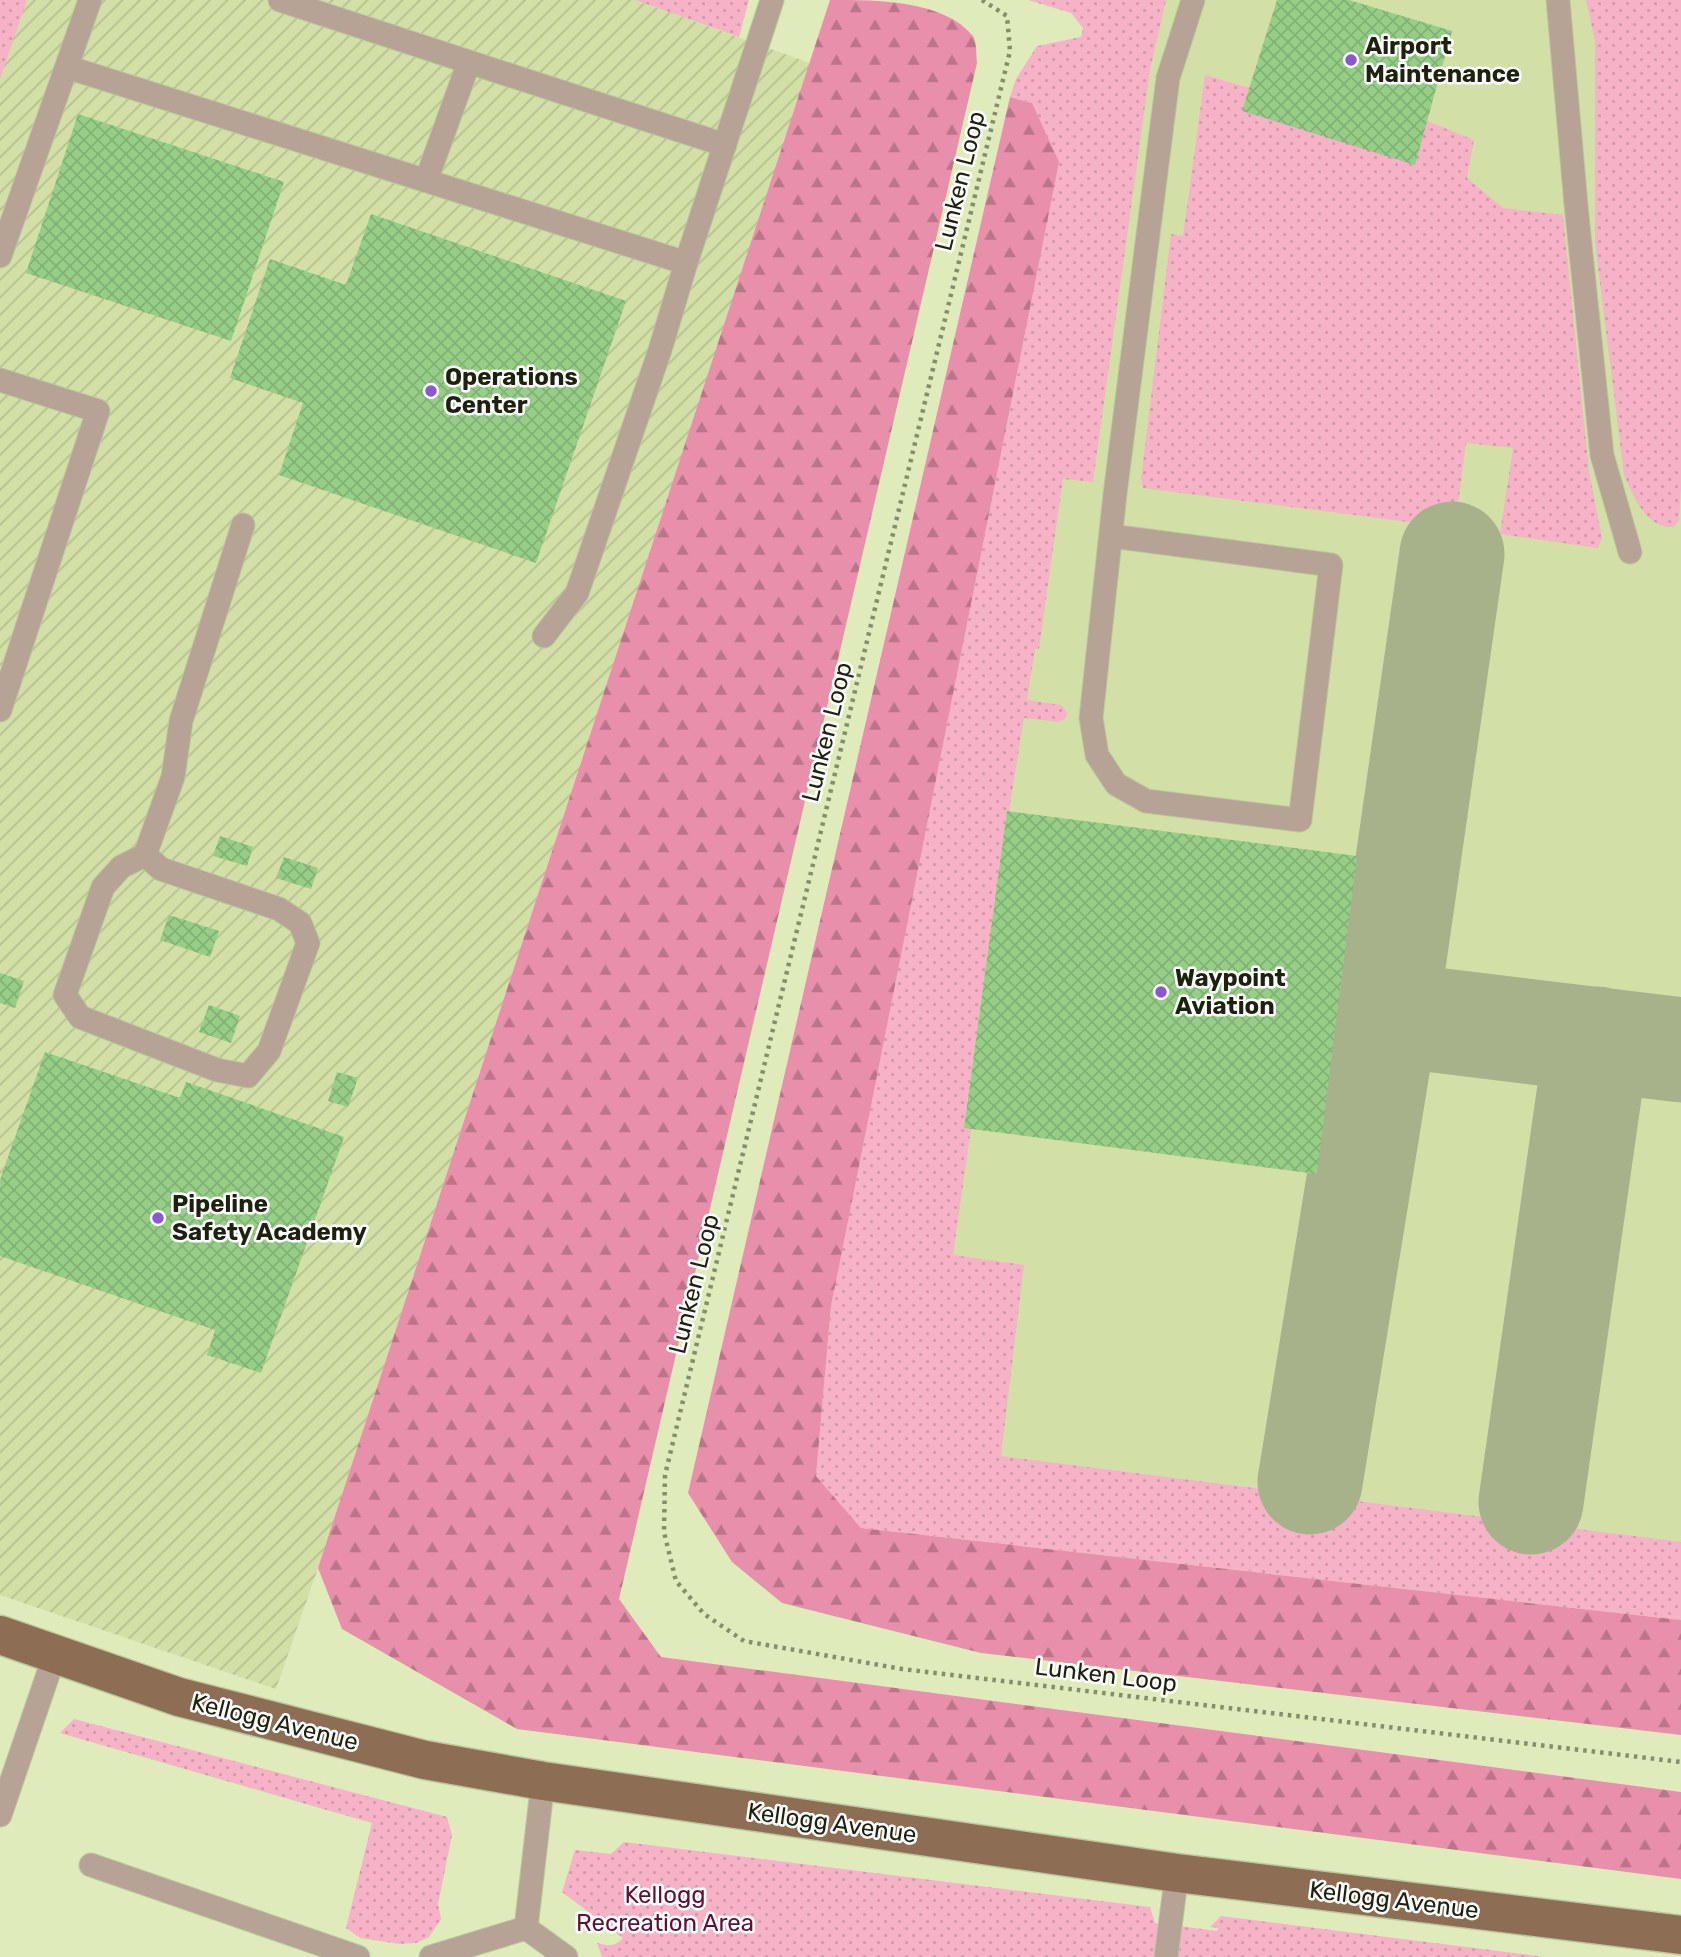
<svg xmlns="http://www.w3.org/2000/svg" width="1681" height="1957" font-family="Rubik,sans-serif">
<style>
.built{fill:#d2e0a8}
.industrial{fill:url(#industrial-furrows)}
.grass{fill:url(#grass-dots)}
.forest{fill:url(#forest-firs)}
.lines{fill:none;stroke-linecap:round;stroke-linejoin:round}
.taxiway{stroke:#a8b28a;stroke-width:105}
.building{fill:url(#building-cross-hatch)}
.lane-casing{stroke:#bcc79c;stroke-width:25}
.primary-casing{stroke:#bcc79c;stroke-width:41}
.path{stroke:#858d6b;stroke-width:4.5;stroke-dasharray:3.5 5;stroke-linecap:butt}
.lane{stroke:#b6a395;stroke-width:23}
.primary{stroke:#8d6d53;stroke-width:38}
.poi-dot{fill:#8a59d1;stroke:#fff;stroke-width:2.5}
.labels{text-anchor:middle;stroke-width:5;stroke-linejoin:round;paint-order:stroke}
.poi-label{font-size:24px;font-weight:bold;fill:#1d220f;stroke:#fff;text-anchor:start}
.street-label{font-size:24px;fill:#1d220f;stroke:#fff}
.park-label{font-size:24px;fill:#5f1133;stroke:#fff}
</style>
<defs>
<pattern id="industrial-furrows" width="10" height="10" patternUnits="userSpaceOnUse" patternTransform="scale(1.75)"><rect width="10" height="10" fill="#d2e0a8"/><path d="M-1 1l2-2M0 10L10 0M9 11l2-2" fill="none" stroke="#b4c08f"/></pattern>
<pattern id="grass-dots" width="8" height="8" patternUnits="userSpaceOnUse" patternTransform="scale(1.75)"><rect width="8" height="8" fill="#f6b2c6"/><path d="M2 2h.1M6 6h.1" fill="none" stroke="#d299a9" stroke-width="1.8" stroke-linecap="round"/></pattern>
<pattern id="forest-firs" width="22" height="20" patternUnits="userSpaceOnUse" patternTransform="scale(1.75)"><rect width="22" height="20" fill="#e88fab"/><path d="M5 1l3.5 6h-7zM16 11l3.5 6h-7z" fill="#bb748a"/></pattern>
<pattern id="building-cross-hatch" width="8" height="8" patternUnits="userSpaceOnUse" patternTransform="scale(1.75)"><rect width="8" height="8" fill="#96ce88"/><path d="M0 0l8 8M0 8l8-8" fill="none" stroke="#81b174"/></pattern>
</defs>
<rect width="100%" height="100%" fill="#dfebbb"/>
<path class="built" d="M1123,0H1681V1581L874,1478Z"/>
<path class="industrial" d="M0,0H635L810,63L318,1568L276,1689L0,1595Z"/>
<path class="grass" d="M0,0H27L0,79Z
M635,0H749L739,37Z
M1028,0H1166L1150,70L1093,482L1063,479L1039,649H1035L1027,700L1061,705L1067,712L1066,718L1059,722L1024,718L1009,811H1007L964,1127L971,1129L953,1255L1024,1265L1001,1456L1681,1542V1620L861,1528L816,1476L831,1306L1032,103L1010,97L1016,79L1037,46L1081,37L1083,28L1071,13Z
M1586,0H1681V488L1679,521L1674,527C1646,529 1634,497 1624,475L1595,243V41Z
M1205,75L1249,88L1242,111L1415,164L1427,121L1474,140L1467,178L1503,208L1563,215L1589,471L1602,538L1598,548L1500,534L1513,448L1466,443L1455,528L1143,488L1141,479L1171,234L1183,236Z
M74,1719L447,1817L452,1835L438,1904L441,1919L429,1937L416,1943L400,1944L360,1938L346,1928L372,1823L60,1733Z
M624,1842L1150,1907L1155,1923L1217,1931L1218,1928L1210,1927L1221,1916L1545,1957H602L597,1943C608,1946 615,1947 623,1938L562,1892L575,1850L611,1854Z"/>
<path class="forest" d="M830,0C878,0 943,0 973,36C977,43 976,55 977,63L619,1599L661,1657L1681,1792V1879L517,1729L342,1629L318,1568Z
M1010,97L1032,103L1059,162L831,1306L816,1476L861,1528L1681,1620V1735L981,1653L782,1603L732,1562L688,1493Z"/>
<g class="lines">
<path class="taxiway" d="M1386,1014L1681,1050
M1310,1482L1386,1014L1452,554
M1531,1502L1597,1039"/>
</g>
<path class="building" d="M1277,0H1349L1452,31L1415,165L1242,111Z
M78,114L284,182L231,341L26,273Z
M371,214L626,301L536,563L279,475L303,403L230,378L270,259L346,285Z
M1007,811L1357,856L1317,1174L964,1128Z
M220,836L253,847L247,866L213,856Z
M284,857L318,868L311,889L276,878Z
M169,915L219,931L210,957L160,940Z
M0,973L24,981L15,1008L0,1003Z
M209,1005L240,1016L231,1043L199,1032Z
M45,1052L180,1098L186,1082L344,1137L261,1373L207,1355L215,1330L0,1256V1180Z
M337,1072L358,1078L348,1107L328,1101Z"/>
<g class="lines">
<defs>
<path id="lane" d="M280,0L469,62L426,181
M1558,0L1576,205L1602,455L1630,552
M469,62L725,145
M67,67L686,263L660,350L577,593L544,636
M0,256L90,0
M686,263L772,0
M0,380L98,411L0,710
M1111,536L1331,565L1300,820L1146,801L1116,784L1097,755L1091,718L1115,494L1168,78L1193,0
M145,855L161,869L279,909L300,923L308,943L269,1051L248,1076L217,1070L80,1017L65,995L103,887L121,867L145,855L173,777L181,721L243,525
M543,1781L526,1928L566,1957
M0,1815L55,1654
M91,1865L358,1957
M431,1957L526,1928
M1166,1957L1177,1873"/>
<path id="primary" d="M0,1635L179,1697L425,1760L543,1781L1177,1873L1681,1935"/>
</defs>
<use href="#lane" class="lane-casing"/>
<use href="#primary" class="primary-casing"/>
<path class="path" d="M982,0L1007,16L1010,51L665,1475L664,1532L676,1581L704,1614L744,1641L902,1669L1681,1762"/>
<use href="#lane" class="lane"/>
<use href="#primary" class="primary"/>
</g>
<g class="poi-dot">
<circle cx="1351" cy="60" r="7"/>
<circle cx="431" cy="391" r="7"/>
<circle cx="1161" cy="992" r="7"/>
<circle cx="158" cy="1218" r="7"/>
</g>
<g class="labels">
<g class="poi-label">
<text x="1365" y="54">Airport<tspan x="1365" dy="28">Maintenance</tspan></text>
<text x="445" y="385">Operations<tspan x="445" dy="28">Center</tspan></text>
<text x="1175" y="986">Waypoint<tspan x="1175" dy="28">Aviation</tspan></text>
<text x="172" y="1212">Pipeline<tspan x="172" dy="28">Safety Academy</tspan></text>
</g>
<g class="street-label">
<text transform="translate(960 181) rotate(-76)" y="8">Lunken Loop</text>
<text transform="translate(827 732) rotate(-76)" y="8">Lunken Loop</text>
<text transform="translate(694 1284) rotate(-76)" y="8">Lunken Loop</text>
<text transform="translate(1106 1675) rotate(7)" y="8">Lunken Loop</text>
<text transform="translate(275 1722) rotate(14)" y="8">Kellogg Avenue</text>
<text transform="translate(832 1823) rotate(8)" y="8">Kellogg Avenue</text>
<text transform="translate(1394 1900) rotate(7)" y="8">Kellogg Avenue</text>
</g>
<g class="park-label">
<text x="665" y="1903">Kellogg<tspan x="665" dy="28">Recreation Area</tspan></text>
</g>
</g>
</svg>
